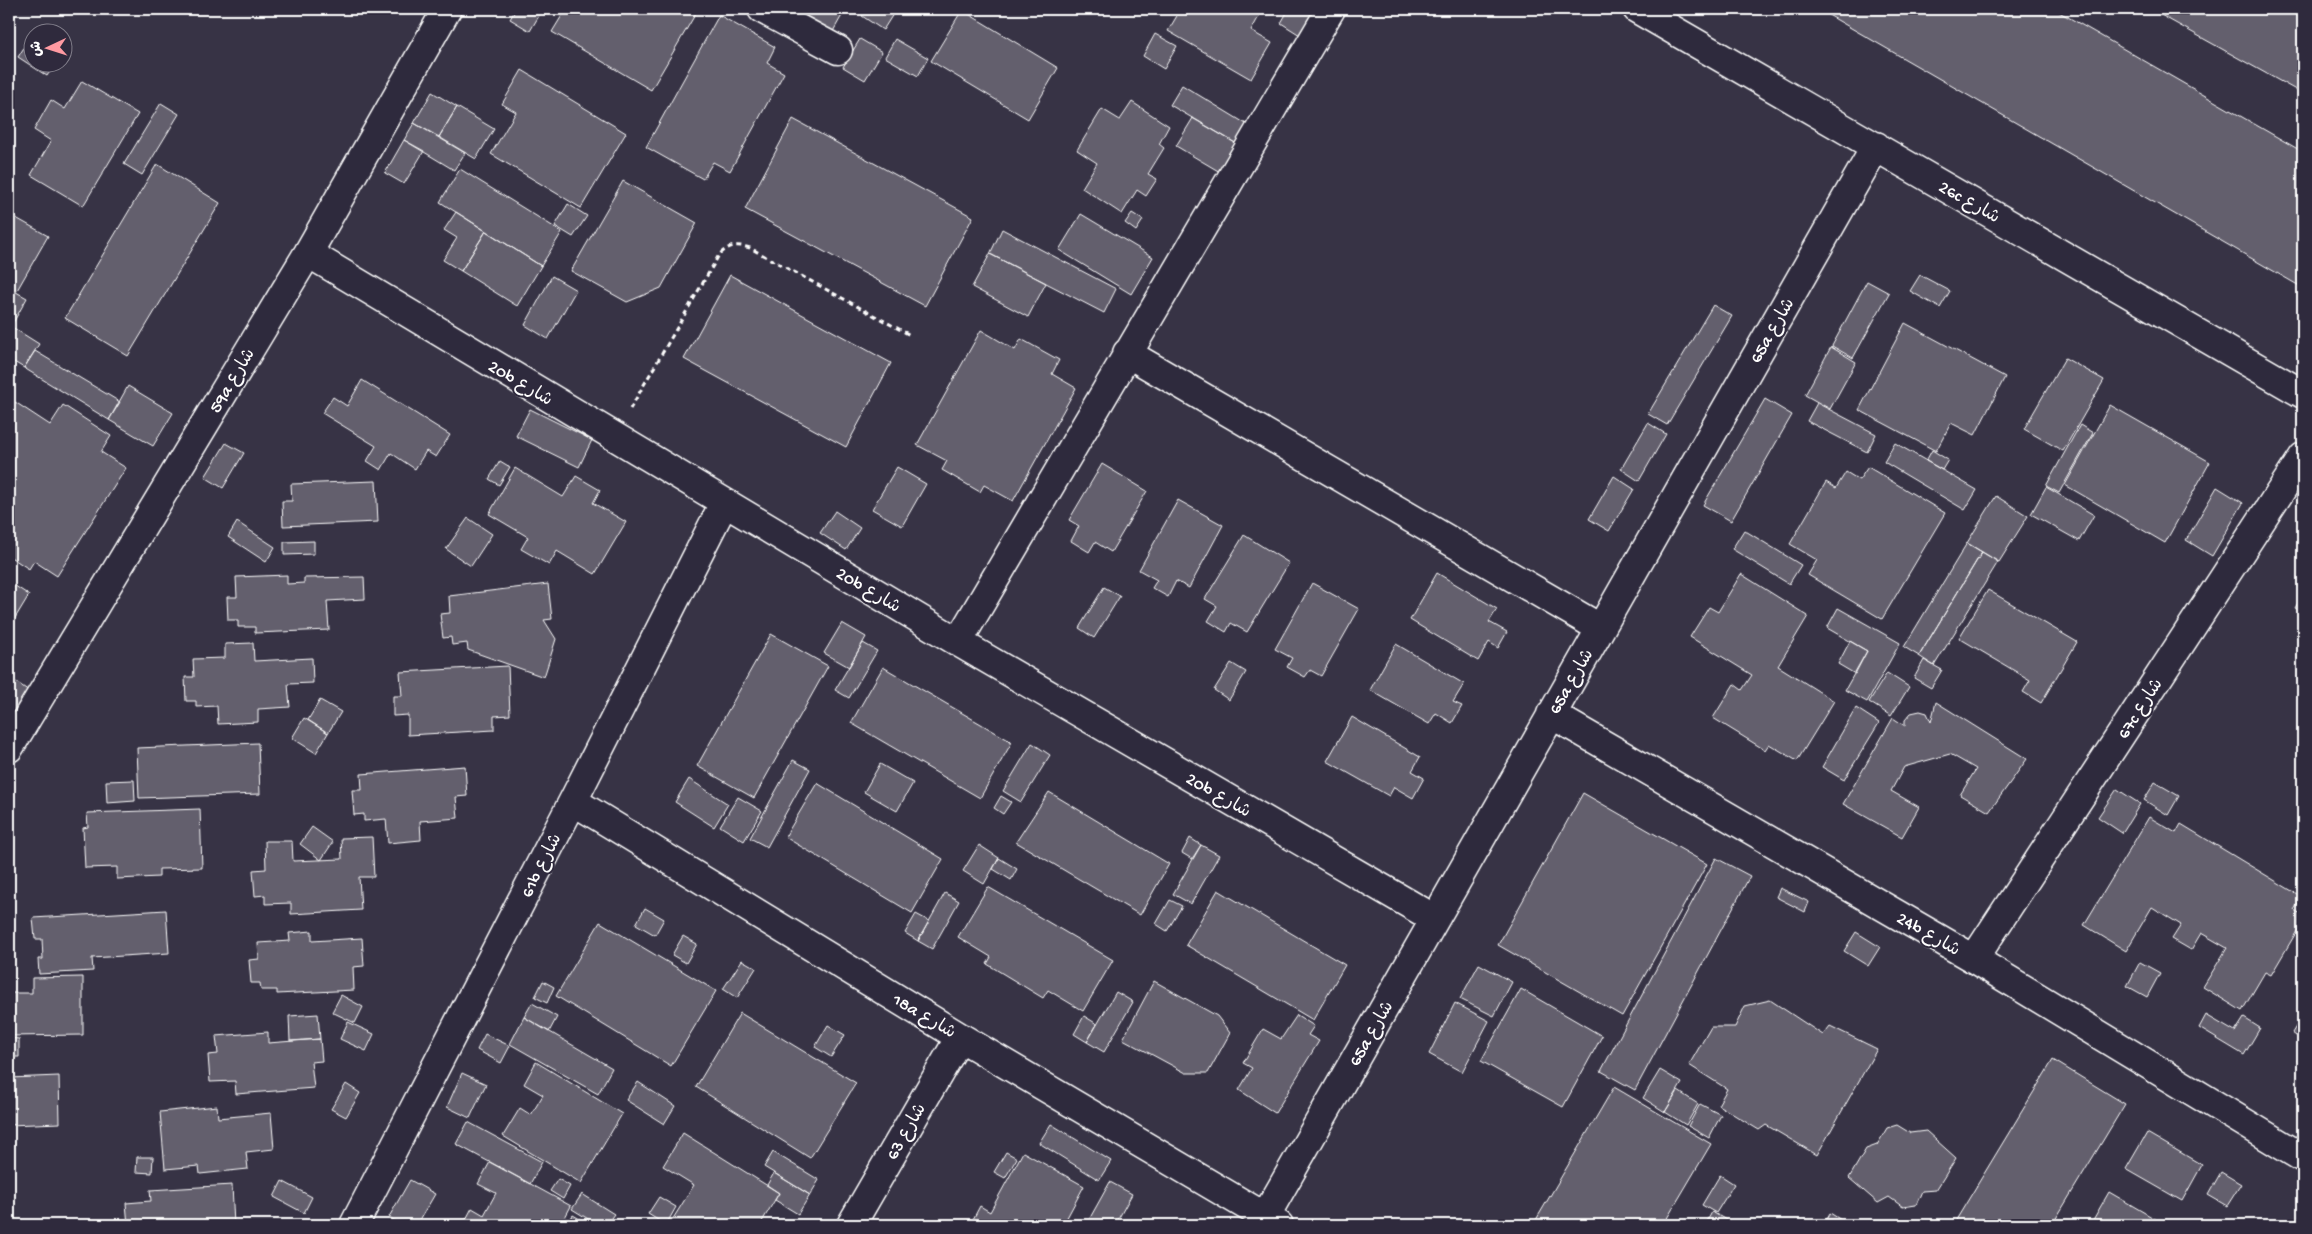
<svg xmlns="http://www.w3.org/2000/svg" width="2312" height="1234" font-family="'Gochi Hand','Playpen Sans Arabic',sans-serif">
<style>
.building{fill:#635f6d;stroke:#fff}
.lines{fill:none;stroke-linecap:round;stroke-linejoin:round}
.minor-casing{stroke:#fff;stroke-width:31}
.path{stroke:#fff;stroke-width:3;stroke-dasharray:5 4;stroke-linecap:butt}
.minor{stroke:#2f2a3d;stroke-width:28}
.labels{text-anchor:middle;stroke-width:4;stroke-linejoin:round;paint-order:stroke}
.street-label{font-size:18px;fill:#fff;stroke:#2f2a3d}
</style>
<rect width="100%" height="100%" fill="#373345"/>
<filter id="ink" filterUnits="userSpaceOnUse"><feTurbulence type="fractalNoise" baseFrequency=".02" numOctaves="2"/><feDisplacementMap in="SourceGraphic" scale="10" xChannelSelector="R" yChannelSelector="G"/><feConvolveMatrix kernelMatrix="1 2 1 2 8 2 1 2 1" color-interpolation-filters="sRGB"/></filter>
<g filter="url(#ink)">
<path class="building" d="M516,9H543L530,31L510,19Z
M566,9H688L696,13L651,90L552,32Z
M788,9H843L845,10L831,35Z
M867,9H892L895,11L883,30L862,16Z
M1181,9H1263L1251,31L1272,43L1251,79L1168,31Z
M1289,9H1316L1300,35L1281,23Z
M1818,9H2054L2303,152V288Z
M2150,9H2303V94Z
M962,10L1058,68L1028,119L931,61Z
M719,15L775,47L767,63L784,73L730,171L713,162L703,179L646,147Z
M39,26L49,32H34Z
M1155,34L1177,46L1164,69L1143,56Z
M32,35V62H56L47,76L18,57Z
M860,39L882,52L865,80L843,67Z
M895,39L928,58L918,76L885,57Z
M62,42L67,45L62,52Z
M522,70L626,133L581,208L491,154L516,112L502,104Z
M82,81L138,114L83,206L31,175L51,141L34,130L51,100L65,109Z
M1182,85L1248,125L1237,144L1170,105Z
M432,92L457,107L439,137L414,123Z
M1132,102L1169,126L1159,144L1164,148L1148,174L1157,179L1146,196L1137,190L1122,214L1082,188L1097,163L1077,150L1102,109L1120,120Z
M161,103L179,114L142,175L124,164Z
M457,107L494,129L476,159L439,137Z
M1193,118L1237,144L1220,172L1176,146Z
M793,119L973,217L925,306L745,209Z
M414,123L465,153L454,170L404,140Z
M404,140L424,151L404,184L385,173Z
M157,164L220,203L128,356L65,318Z
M460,169L562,232L541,266L440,202Z
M623,181L697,223L661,288L627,302L571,271Z
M568,204L587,216L573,237L555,226Z
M456,212L486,231L461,271L443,260L457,238L444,230Z
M1132,213L1143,220L1136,231L1125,223Z
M9,214L48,236L16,292L27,298L9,330Z
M1081,214L1153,257L1131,294L1059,250Z
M1002,229L1116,289L1104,313L990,254Z
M486,231L541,266L517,306L461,271Z
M990,254L1046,283L1028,317L972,287Z
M730,275L891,363L846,447L684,359Z
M1920,275L1950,291L1940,308L1910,291Z
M552,276L576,290L548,339L525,325Z
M1867,281L1889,293L1853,358L1832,346Z
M1713,305L1732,316L1667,425L1648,414Z
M1905,323L2005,377L1975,435L1951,423L1936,451L1859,410Z
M12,327L39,344L24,368L9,359V333Z
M981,330L1015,350L1021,339L1059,360L1052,374L1076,388L1013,501L984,485L980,492L942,470L947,461L917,445Z
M1831,347L1856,362L1830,409L1805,395Z
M35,351L120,402L109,420L24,368Z
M2065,358L2104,380L2063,451L2024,429Z
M362,380L450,435L436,457L426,451L415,469L391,453L381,470L367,461L376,446L322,413L333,397L347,406Z
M128,386L173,413L153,446L109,420Z
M1765,399L1792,415L1731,521L1703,505Z
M15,402L50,425L63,405L111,436L101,452L126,468L57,576L34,561L29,569L9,556V411Z
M1817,403L1876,434L1867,452L1807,421Z
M2110,405L2210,462L2165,543L2065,485Z
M530,409L592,440L579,467L516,436Z
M1648,423L1666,434L1639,481L1621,469Z
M2080,425L2093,433L2059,493L2046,486Z
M226,443L244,453L223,488L205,477Z
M1895,443L1977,490L1965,510L1884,462Z
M1932,450L1948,460L1942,470L1926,461Z
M500,461L510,467L499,485L489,479Z
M1102,464L1147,491L1111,552L1095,542L1089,552L1071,541L1079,526L1069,520Z
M897,467L926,484L902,526L872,509Z
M1868,467L1945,513L1882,619L1808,575L1817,560L1790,544L1826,482L1836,488L1846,472L1859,480Z
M515,468L563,497L576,476L600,490L593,503L626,522L595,574L557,551L549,565L521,549L528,537L489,514Z
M1614,476L1634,489L1609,531L1589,519Z
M376,481L378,522L283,526L282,501H292L291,484Z
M2046,487L2094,515L2079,541L2031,514Z
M2217,487L2243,503L2212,556L2186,540Z
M1996,496L2028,516L1999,562L1967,543Z
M1178,500L1223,525L1189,588L1176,581L1168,597L1152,588L1157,580L1139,570Z
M835,511L860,528L846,550L820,533Z
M468,518L492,534L471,566L446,549Z
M237,522L275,547L266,562L228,537Z
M1744,530L1801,565L1789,584L1732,549Z
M1244,535L1289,563L1247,632L1231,623L1226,632L1208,621L1217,606L1205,599Z
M314,541V554L284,555V542Z
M1967,543L1982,552L1919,656L1904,647Z
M1982,552L1998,562L1934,666L1919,656Z
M1437,573L1497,609L1489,622L1507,632L1498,648L1489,642L1478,661L1410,620Z
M1741,574L1808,616L1778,666L1834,701L1797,761L1769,744L1765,750L1713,718L1734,684L1742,690L1752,675L1690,637L1709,607L1718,612Z
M287,575V584L304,583V578L364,577L365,599L327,601L329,630L255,633V627H238V620H228L227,597H237L236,577Z
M9,582L29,595L9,628Z
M1312,583L1359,609L1321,676L1310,670L1305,677L1287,667L1292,658L1275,649Z
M548,584L552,619L544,620L556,639L544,677L468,650L467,643L452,645L451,637L443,638L440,614L450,613L449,596Z
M1104,587L1120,596L1094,638L1079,628Z
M1988,590L2077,642L2041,703L2023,692L2030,680L1959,638Z
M2303,594V612L2295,608Z
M1838,608L1900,643L1867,702L1845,690L1867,651L1827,628Z
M842,623L866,637L849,667L824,653Z
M771,634L828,666L754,798L697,766Z
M1850,641L1867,651L1855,674L1838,664Z
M253,643L254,661L312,658L313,683L288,684L290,707L258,709V722L218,724L217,706L196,707V701H186L185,677H194L193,659L225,658V644Z
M863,643L877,651L849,698L835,690Z
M1396,644L1464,684L1453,702L1462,706L1452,723L1436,713L1429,724L1370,690Z
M1924,660L1942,670L1931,688L1914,678Z
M1231,663L1246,672L1229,700L1214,690Z
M508,666L510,715L494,716V730L408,735V715L393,716V696H402L400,672Z
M883,667L1012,742L980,798L851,723Z
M1887,673L1909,687L1891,716L1869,702Z
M9,677L29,691L9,722Z
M320,700L341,712L328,733L308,720Z
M1936,702L2027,759L1989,812L1960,795L1976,769L1950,754L1904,767L1891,791L1919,807L1902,837L1843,804L1893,718L1905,726V720L1911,713L1920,711L1927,713L1931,722Z
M1856,708L1879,723L1844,780L1822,767Z
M1352,717L1420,757L1412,771L1424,778L1413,798L1394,787L1389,796L1327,761Z
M304,718L328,733L316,753L292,738Z
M258,743L260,794L139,798L137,748Z
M1032,743L1050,755L1021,802L1003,791Z
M793,760L810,769L767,847L750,838Z
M880,764L913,783L897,811L864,792Z
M465,766L467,796L456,797L458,818L420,821L421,840L388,843L386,819L364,821V814L354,815L352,790H362L361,774Z
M689,779L728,804L714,827L675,802Z
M134,780L135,801L107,803L106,781Z
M2155,782L2179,796L2168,815L2144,800Z
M817,783L943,859L912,913L785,837Z
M2117,789L2140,804L2122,833L2098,817Z
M1049,792L1169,864L1140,915L1016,842Z
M1583,793L1707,864L1622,1016L1498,945Z
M1001,796L1011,802L1003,814L994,808Z
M738,797L762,811L744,841L720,826Z
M200,809L202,868L159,869V877L117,879V867L85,868L83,828L88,827L87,813Z
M2149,817L2176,833L2181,824L2302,897L2294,910L2303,915V921L2271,975L2265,972L2242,1011L2203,987L2227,948L2201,933L2191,950L2172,939L2181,925L2152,907L2126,951L2084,925Z
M312,827L333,842L321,860L300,844Z
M372,837L374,877H359L361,910L291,914V903L265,904V895L255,896L253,870L266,869L265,841H292L293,861L342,859L341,838Z
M1190,838L1201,845L1192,859L1182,853Z
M979,845L999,858L984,884L963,871Z
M1201,845L1219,855L1191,904L1173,894Z
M999,858L1017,869L1011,880L993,869Z
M1716,858L1750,876L1635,1090L1601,1071Z
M988,887L1113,960L1083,1011L1048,990L1043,998L987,964L991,957L958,937Z
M1780,888L1809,902L1805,912L1776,897Z
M1218,890L1345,965L1313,1020L1186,945Z
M945,893L959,901L932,949L918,941Z
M1170,900L1182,906L1167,931L1156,924Z
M645,908L664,919L655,935L636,924Z
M166,910L169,953L92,958L93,971L39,974L38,959H43L42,939H35L33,918Z
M916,914L929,921L918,941L905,933Z
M600,922L716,991L671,1066L556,996Z
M312,931V941L362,938L364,966L353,967L354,990L277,994V990H261L260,983H251L249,960L259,959L258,943L290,941L289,933Z
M1856,932L1880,947L1868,966L1844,951Z
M683,936L697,944L686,963L672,955Z
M742,960L756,968L737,998L723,989Z
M2140,962L2160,973L2147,997L2127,986Z
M1479,964L1512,982L1494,1016L1460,999Z
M83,977V1035L9,1036V993H32V978Z
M543,981L554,987L547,1003L535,997Z
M1154,981L1217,1016L1230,1033L1208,1073H1186L1123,1039Z
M1521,989L1602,1036L1563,1107L1481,1061Z
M1116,992L1133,1002L1104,1052L1087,1042Z
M341,995L363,1007L355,1023L332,1012Z
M1770,1000L1823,1035L1830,1026L1877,1049L1817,1155L1766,1125L1759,1130L1718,1105L1727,1089L1689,1065L1711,1027H1735L1745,1006Z
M532,1003L557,1017L549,1032L524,1017Z
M1455,1003L1489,1021L1462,1072L1429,1054Z
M740,1013L856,1083L810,1158L696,1087Z
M318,1014L320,1039L290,1041L289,1016Z
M1297,1015L1314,1026L1308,1035L1319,1041L1275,1113L1239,1090L1252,1068L1243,1063L1263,1029L1281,1039Z
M2206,1015L2235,1032L2244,1018L2260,1028L2244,1055L2199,1028Z
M2303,1015V1041L2292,1033Z
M1084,1016L1097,1024L1087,1042L1074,1034Z
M524,1017L612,1068L598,1094L510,1044Z
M348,1022L374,1034L366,1051L340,1039Z
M828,1025L845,1035L831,1057L815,1047Z
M268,1032V1043L320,1039L322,1061L311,1062L314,1088L236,1094L235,1081L210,1082L208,1055L218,1054L216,1036Z
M485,1034L510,1046L501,1063L477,1050Z
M9,1038L19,1039V1057H9Z
M2303,1051V1065L2297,1061Z
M2053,1060L2125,1104L2052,1225H1953Z
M536,1062L622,1114L581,1183L503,1136L520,1108L531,1115L543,1095L524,1084Z
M1660,1070L1682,1083L1665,1112L1643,1098Z
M462,1073L486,1084L470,1118L447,1107Z
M59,1076L60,1123L9,1125V1078Z
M638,1082L675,1106L664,1124L626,1100Z
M346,1084L360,1093L346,1117L331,1109Z
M1614,1087L1711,1144L1663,1225H1533Z
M1678,1091L1698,1104L1686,1125L1665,1112Z
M1700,1104L1721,1115L1709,1138L1688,1126Z
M217,1106L218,1118L271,1113L274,1149L246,1152L248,1169L200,1174L199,1166L165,1169L160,1112Z
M468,1122L542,1162L530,1184L456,1144Z
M1051,1124L1111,1161L1099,1180L1039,1143Z
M1897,1125L1910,1133L1926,1131L1956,1158L1936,1190L1922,1191L1916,1205L1903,1207L1889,1197L1878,1203L1849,1178L1866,1149L1877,1145L1887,1128Z
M683,1133L779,1193L760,1225H669L694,1185L663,1166Z
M2147,1133L2202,1165L2182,1201L2126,1169Z
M773,1152L819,1180L810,1195L764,1167Z
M1006,1152L1017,1158L1005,1178L994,1172Z
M1023,1152L1084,1186L1063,1225H970L980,1206L990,1212Z
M137,1157H153L152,1173L136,1172Z
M490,1162L571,1206L561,1225H463L472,1208L484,1215L496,1193L478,1184Z
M2221,1172L2241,1184L2227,1206L2208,1195Z
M774,1173L810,1195L798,1214L775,1200L779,1193L767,1185Z
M1720,1175L1734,1184L1716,1213L1702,1205Z
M558,1179L570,1186L563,1199L550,1191Z
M410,1180L435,1194L417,1225H402L389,1217Z
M282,1181L312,1197L304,1213L274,1197Z
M1110,1182L1132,1194L1115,1225H1086Z
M232,1185L234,1225H128L126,1203L151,1201L150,1190Z
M2109,1192L2157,1220L2165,1225H2090Z
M582,1194L614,1214L606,1225H598L572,1209Z
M659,1197L676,1207L666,1225L648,1214Z
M1712,1212L1735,1225H1705Z
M1830,1213L1849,1225H1823Z
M573,1215L590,1225H567Z"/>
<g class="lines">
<defs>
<path id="minor" d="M762,9L838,50
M1637,9L2303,394
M308,253L958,642L1435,919
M1127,353L1600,628
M958,642L1331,9
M1551,714L1974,959L2303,1158
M9,748L308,253L447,9
M573,801L960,1037L1279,1225
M1974,959L2303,457
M1265,1217L1876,146
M354,1225L573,801L724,503
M851,1225L960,1037"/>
</defs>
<use href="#minor" class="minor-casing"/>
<path class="path" d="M630,409L719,255C729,245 736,244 750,248L910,335"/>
<use href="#minor" class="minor"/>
</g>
</g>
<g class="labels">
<g class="street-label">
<text transform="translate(1970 201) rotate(30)" y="6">26c شارع</text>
<text transform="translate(1771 330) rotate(-60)" y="6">65a شارع</text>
<text transform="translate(231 380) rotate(-59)" y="6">59a شارع</text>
<text transform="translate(521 382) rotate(31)" y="6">20b شارع</text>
<text transform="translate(869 589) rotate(31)" y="6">20b شارع</text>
<text transform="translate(1570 681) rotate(-60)" y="6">65a شارع</text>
<text transform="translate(2139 708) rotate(-57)" y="6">67c شارع</text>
<text transform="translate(1219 794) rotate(30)" y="6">20b شارع</text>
<text transform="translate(540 865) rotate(-63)" y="6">61b شارع</text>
<text transform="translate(1929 933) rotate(30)" y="6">24b شارع</text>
<text transform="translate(925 1015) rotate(31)" y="6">18a شارع</text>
<text transform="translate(1370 1033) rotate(-60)" y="6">65a شارع</text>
<text transform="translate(905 1131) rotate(-60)" y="6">شارع 63</text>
</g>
</g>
<rect width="2312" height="1234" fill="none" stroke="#2f2a3d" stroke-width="30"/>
<rect x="15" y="15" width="2282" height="1204" fill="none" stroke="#fff" stroke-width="2" filter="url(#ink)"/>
<g transform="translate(48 48) rotate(266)"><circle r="24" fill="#2f2a3d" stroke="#827f8b"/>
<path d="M0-4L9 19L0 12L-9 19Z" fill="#ff9aa2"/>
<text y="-8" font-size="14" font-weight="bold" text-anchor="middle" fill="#ffffff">ش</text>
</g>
</svg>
